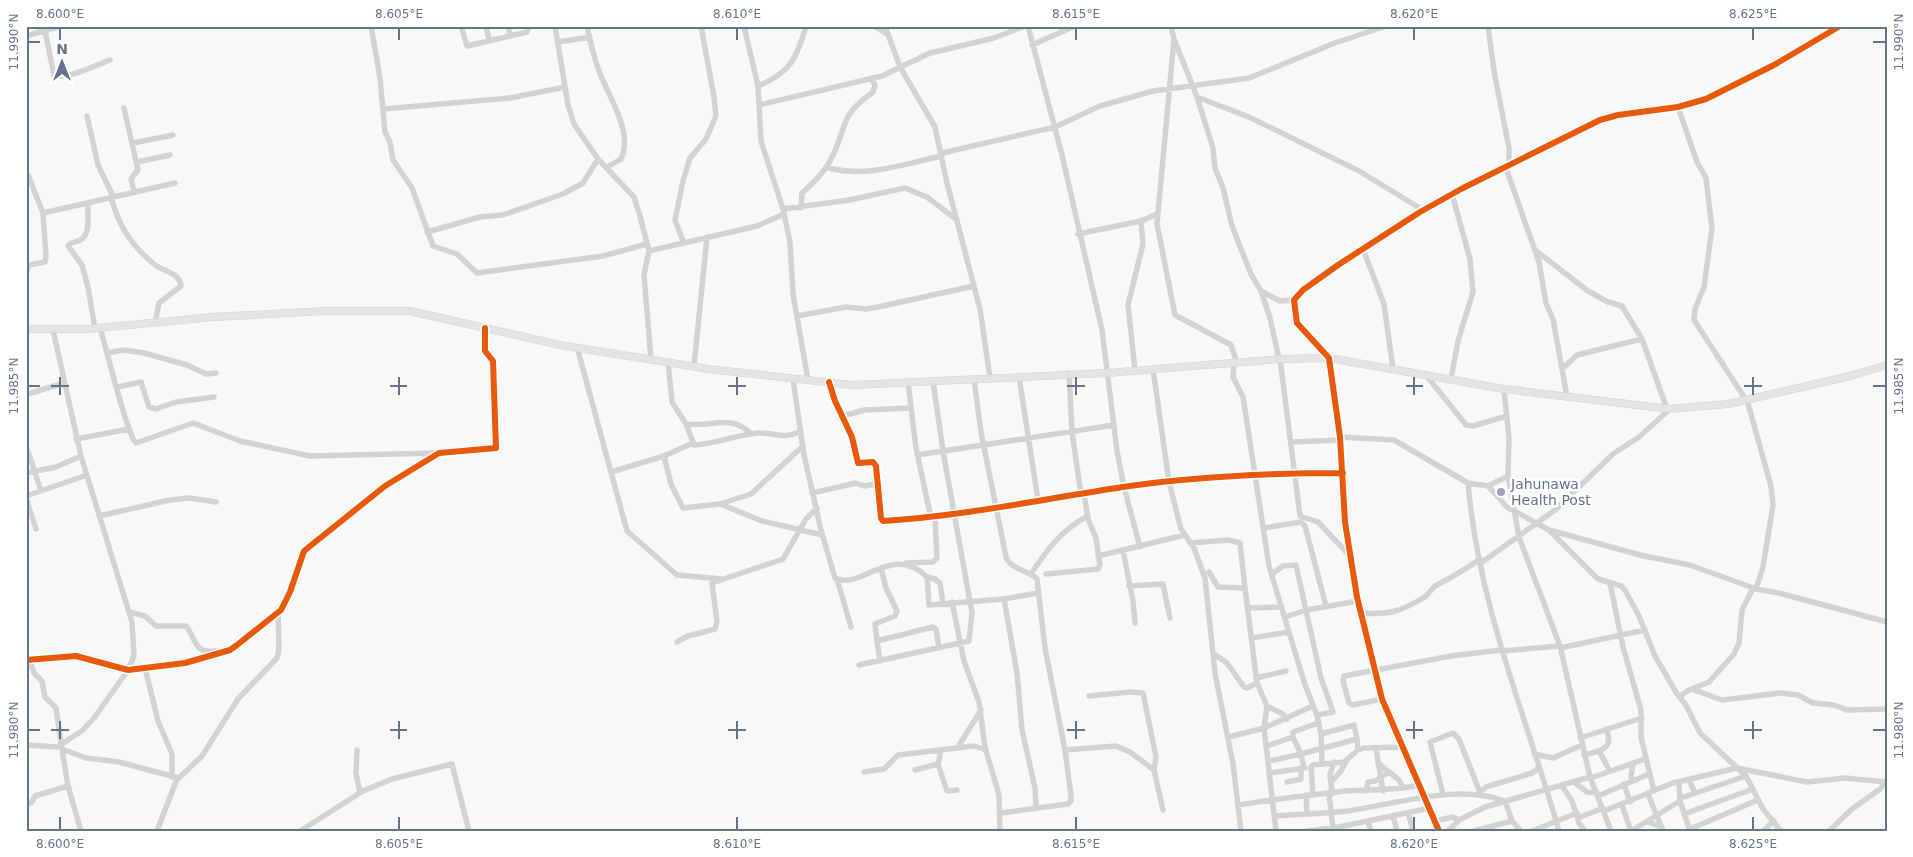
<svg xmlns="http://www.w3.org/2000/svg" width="1913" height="857" font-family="'DejaVu Sans',sans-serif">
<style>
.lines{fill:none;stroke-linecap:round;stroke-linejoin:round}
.major-casing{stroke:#d4d5d6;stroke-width:8}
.minor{stroke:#d2d3d4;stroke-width:5.5}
.major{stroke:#e4e4e5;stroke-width:7}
.cycleway-casing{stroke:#fff;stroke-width:9}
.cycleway{stroke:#e8590c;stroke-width:6}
.ticks{fill:none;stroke:#677289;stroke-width:2}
.poi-dot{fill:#9aa1b0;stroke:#fff;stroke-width:2}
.labels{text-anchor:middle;stroke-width:5;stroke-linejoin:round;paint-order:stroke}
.poi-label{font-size:14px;fill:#677289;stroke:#fff;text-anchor:start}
.neatline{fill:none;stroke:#677289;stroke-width:2}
.ticks-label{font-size:12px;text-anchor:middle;fill:#677289}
</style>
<rect width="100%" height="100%" fill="#f8f8f7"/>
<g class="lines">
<defs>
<path id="major" d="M26,329H88L213,317L325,311H410L560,345L709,369L852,385L1108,373L1280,359L1329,358L1504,389L1670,409L1728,404L1850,376L1887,365"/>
</defs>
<use href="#major" class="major-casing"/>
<path class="minor" d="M371,26L380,78L385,132L390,142L393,160L412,188L433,246L457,254L477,273L603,256L647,244
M461,26L467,46L527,32L529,26
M486,26L489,39
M508,26L510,34
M555,26L568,105L574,124L598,159L634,197L640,216L649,251L644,275L651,359
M587,26C590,41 594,57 599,71C608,96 634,132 621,159L606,168
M744,26L758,86L761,141L783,209L790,242L793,294L808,380
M874,26L887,34
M885,26L900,67L935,127L947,183L980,309L990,378
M1028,26L1062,155L1102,330L1117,451L1124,487L1140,547
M1171,26L1174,39L1197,97L1213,148L1215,168L1223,188L1232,226L1251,274L1261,291L1270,318L1279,359
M1488,26L1494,71L1509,148V166
M45,31L54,75C66,80 97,65 110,60
M26,36L62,26
M1174,39L1157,224L1175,315L1231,345L1237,363
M558,42L590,37
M1032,45L1075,26
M758,86C790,73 797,58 806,26
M1197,97L1249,117L1359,171L1423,210
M759,105L882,76L930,53L994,38L1025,26
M1678,107L1697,162L1706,178L1712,228L1704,287L1695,309L1694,320L1746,400
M124,108L138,170L131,179L134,191
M383,109L510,98L565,87
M87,116L98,165L113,196
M133,143L173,135
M942,153L1055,127L1100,106L1153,91L1249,78L1335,43L1386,26
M137,162L170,155
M826,167C865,179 903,164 942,156
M1506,168L1539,262L1546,303L1553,319L1567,397
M111,197C119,227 131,245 155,265C165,272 179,272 181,286L159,303L155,323
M88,203C87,214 91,232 82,239C77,243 71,241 68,246L82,265L88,287L95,329
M801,208L802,193C814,182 825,172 832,157C849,124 837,118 873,92L875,86L872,78
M783,209L849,200L905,188L927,197L957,220
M43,213L175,183
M427,232L480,217L503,215L563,194L583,183L598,159
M1078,234L1141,221L1157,214
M683,241L675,220L683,181L690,158L706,139L716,116L714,97L701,26
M1363,249L1384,304L1393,369
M1535,250L1588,291L1608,302L1622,306L1642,339L1667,409
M649,251L757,226L784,214
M26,273L29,265L45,262L46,256L43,213L28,175
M1261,291L1280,301L1294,300
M797,316L846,307L866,309L878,307L974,286
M100,328C106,346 127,436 136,443L193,423L240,441L310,456L437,453
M577,347L627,531L677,575L722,579
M108,353L123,350L144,353L187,365L206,374L216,373
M1280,359L1300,516L1318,522L1351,557
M668,361L672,402L686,424L694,445C715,444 736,435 757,433C773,432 783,440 799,432
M1234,364L1233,377L1243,397L1269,566L1305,685L1317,715L1321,734L1322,762
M694,366L707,237
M1153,369L1169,482L1181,529L1194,548L1205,578L1215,673L1233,764L1241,831
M1562,369L1577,355L1642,339
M1135,370L1128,305L1143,244L1141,221
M1069,373L1072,432L1081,494
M1426,375L1466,425L1473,426L1507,416
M1019,377L1038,500
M793,379L804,455L821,530L835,578C861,591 892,542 927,577L929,605L1004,599L1017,673L1022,730L1035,788L1036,807
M974,379L981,432L1006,557C1010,569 1027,570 1037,579L1045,648L1065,750
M1451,379L1458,341L1473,292L1470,259L1452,194
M829,382L835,401L852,437L858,463L873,462L876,466L881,518L883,521C964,516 1043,499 1123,487C1196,476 1270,473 1343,473
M908,382L916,448L931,518
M118,387L141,382L149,407L156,409L176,402L214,397
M1504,389L1509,438L1508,476L1519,537L1560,646L1590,777L1611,831
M28,394L64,383
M1747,400L1771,486L1773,505L1763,567L1756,589
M843,416L864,410L910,408
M686,424C711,428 731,413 751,434
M1340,437L1394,440L1468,483L1488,486L1508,476
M76,439L129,429
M1292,442L1341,440
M28,451L41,491
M917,455L1114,425
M664,456L671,484L683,508L720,504L762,521L822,535
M611,472L664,456L693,443
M26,473L56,467L81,456
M1468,483C1478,604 1526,716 1559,831
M1488,486L1507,507L1549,530L1644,556L1690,565L1756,589L1779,593L1887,622
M812,493L856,483L864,486L877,484
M26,496L87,475
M26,498L36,529
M720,504L751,494L802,447
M99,516L170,500L189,498L216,502
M1264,528L1301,522L1305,526L1326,606
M1549,530L1598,579L1621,586L1625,590L1639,616L1655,656L1677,694L1686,705L1700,733L1746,776L1763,809L1781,831
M1190,543L1229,540L1240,543L1245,588
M1123,550L1133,601L1135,623
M1098,556L1185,535
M906,563L933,562L937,558L935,518
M1481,563L1555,510L1613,454L1639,437L1670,409
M881,568L886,588L897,611L895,616L875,624L877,641L933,627L936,629L939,648
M1209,572L1218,587L1245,588L1257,683L1267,706L1264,728L1276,831
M1031,574C1046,551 1062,529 1088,516
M1046,574L1098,569L1100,565L1096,538L1088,519L1084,494
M1272,574L1283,566L1296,565L1321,678L1333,712L1317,715
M927,577L935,579L940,583L943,603
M837,579L851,627
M1610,583L1623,647L1641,710V737L1654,791
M1129,586L1163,584L1170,618
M1004,599L1038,593
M952,602L964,661L979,702L985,747L999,795L1000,831
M1248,608L1280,607
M129,612L145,616L156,626H186C195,636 194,655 215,651
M1361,613C1387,615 1400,612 1423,598C1429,595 1431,588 1437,585C1452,577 1466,569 1480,559
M1285,617L1307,610L1358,601
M1252,638L1289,632
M877,641L880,661
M677,642L688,636L715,629L717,622L712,583L783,559L806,519L817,508
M1560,648L1645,630
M1502,651L1560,646
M1214,654L1227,663L1244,687L1247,688L1257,683
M29,659L34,673L42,681L45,697L56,708L62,749L86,758L119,762L179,778L202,756L238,699L277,658L279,649L278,613
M26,660L76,656L128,670L185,663L230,650L237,645L281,610L290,592L304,551L385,486L439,453L496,448L493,361L485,351V328
M859,665L969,641L972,613L943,451L933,381
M145,668L158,721L172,754V777
M1256,678L1286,671
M1692,689L1722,700L1781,693L1798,695L1813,703L1834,705L1847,710L1887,709
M1089,696L1130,692L1143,693L1156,757L1154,770
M1679,697L1689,690L1709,682L1734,654L1739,643L1742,610L1753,588
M1382,699L1353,705L1349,703L1343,681L1344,676L1451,656L1501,650
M1267,706L1283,714L1287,719
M1321,734L1354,725L1357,739
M1229,737L1264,728L1313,706
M1293,737V732L1318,723
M1580,738L1642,718
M26,745L57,747L83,730L94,718L128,670L134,656L132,622L81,456L53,330
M1267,746L1293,737L1301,754L1357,739L1358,750
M958,747L981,710
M1376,748L1383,791
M62,749L68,786L81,831
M357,750L356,773L360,793
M941,750L938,764L947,791L957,790
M1599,751L1610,771
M1534,754L1553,758L1582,745
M1584,755C1600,751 1615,749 1606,729
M1269,761L1301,754L1304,768
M1378,763L1399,780L1403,788
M915,770L938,764
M864,772L884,769L898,755L974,746L986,750
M1270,773L1305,768
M1591,778L1645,759
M1632,780L1631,776L1633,763
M1689,780L1695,793
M1287,782L1301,779V768
M1331,782L1341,771L1346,761
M1574,782L1587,792L1597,793
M1624,784L1630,802
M1562,786L1572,801L1579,823L1585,831
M1366,791L1368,782L1375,781L1389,772
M1480,792L1486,787L1532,773L1539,768
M1329,794L1333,828
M1332,794L1330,775L1334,762
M1443,794L1430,742L1453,733L1459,739L1481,795
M1648,794L1663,831
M1306,795L1307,814
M1313,795L1311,767L1313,765L1344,762L1358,750L1364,748L1401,747
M1598,796L1649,774
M1681,798L1746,776
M1680,801L1690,831
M26,805L32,802L35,796L68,786
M1238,805C1274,799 1310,795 1346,791C1371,789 1395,791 1420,785
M1622,805L1631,831
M1604,811L1673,783L1737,768L1807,782L1845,778L1886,782
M1001,813L1068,804L1071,801V796L1065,750L1116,746L1130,752L1154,770L1163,810
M1408,813L1413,831
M1684,814L1753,789
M1275,816C1299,814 1323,814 1347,811C1398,804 1457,783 1505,801L1512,821L1521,831
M1393,816L1397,831
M1578,818L1603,808
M1435,821L1453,817L1459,820L1485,807L1590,777
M1368,822L1371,831
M1648,822L1662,827
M1690,829L1758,800
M157,831L177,779
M300,831L363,791L392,779L452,764L469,831
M1307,831L1339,827L1430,808
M1439,831L1382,699L1357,597L1345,522L1340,437L1329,358L1297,323L1294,300L1303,290L1338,265L1420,212L1463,188L1600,120L1618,115L1678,107L1706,99L1774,65L1840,26
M1448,831L1459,820
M1474,831L1512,821
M1532,831L1577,813
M1631,831L1680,801L1679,782
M1763,831L1774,821
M1829,831L1852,809L1880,789L1887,781"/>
<use href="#major" class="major"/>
<defs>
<path id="cycleway" d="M829,382L835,401L852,437L858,463L873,462L876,466L881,518L883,521C964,516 1043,499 1123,487C1196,476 1270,473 1343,473
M26,660L76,656L128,670L185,663L230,650L237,645L281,610L290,592L304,551L385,486L439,453L496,448L493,361L485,351V328
M1439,831L1382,699L1357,597L1345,522L1340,437L1329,358L1297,323L1294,300L1303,290L1338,265L1420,212L1463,188L1600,120L1618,115L1678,107L1706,99L1774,65L1840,26"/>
</defs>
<use href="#cycleway" class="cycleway-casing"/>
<use href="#cycleway" class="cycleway"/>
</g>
<path class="ticks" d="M60,28V40M399,28V40M737,28V40M1076,28V40M1414,28V40M1753,28V40M28,42H40M1873,42H1886M60,377V395M399,377V395M737,377V395M1076,377V395M1414,377V395M1753,377V395M28,386H40M51,386H69M390,386H407M728,386H746M1067,386H1085M1406,386H1423M1744,386H1762M1873,386H1886M60,721V739M399,721V739M737,721V739M1076,721V739M1414,721V739M1753,721V739M28,730H40M51,730H69M390,730H407M728,730H746M1067,730H1085M1406,730H1423M1744,730H1762M1873,730H1886M60,817V830M399,817V830M737,817V830M1076,817V830M1414,817V830M1753,817V830"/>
<circle class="poi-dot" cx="1501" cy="492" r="5"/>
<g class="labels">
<g class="poi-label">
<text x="1511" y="489">Jahunawa<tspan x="1511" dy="16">Health Post</tspan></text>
</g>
</g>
<rect width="1913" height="857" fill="none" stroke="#ffffff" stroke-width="55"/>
<g transform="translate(62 62)" stroke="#ffffff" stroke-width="4" paint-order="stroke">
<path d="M0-4L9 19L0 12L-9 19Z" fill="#677289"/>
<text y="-8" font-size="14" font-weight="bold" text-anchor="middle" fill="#677289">N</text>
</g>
<rect x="28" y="28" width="1858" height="802" class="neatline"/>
<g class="ticks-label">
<text x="60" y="18">8.600°E</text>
<text x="399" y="18">8.605°E</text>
<text x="737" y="18">8.610°E</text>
<text x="1076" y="18">8.615°E</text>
<text x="1414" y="18">8.620°E</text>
<text x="1753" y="18">8.625°E</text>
<text transform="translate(14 42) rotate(-90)" y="4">11.990°N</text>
<text transform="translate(1899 42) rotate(-90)" y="4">11.990°N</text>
<text transform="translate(14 386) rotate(-90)" y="4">11.985°N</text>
<text transform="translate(1899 386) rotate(-90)" y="4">11.985°N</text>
<text transform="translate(14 730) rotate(-90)" y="4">11.980°N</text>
<text transform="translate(1899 730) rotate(-90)" y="4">11.980°N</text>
<text x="60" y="848">8.600°E</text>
<text x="399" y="848">8.605°E</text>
<text x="737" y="848">8.610°E</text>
<text x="1076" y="848">8.615°E</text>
<text x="1414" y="848">8.620°E</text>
<text x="1753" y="848">8.625°E</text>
</g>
</svg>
